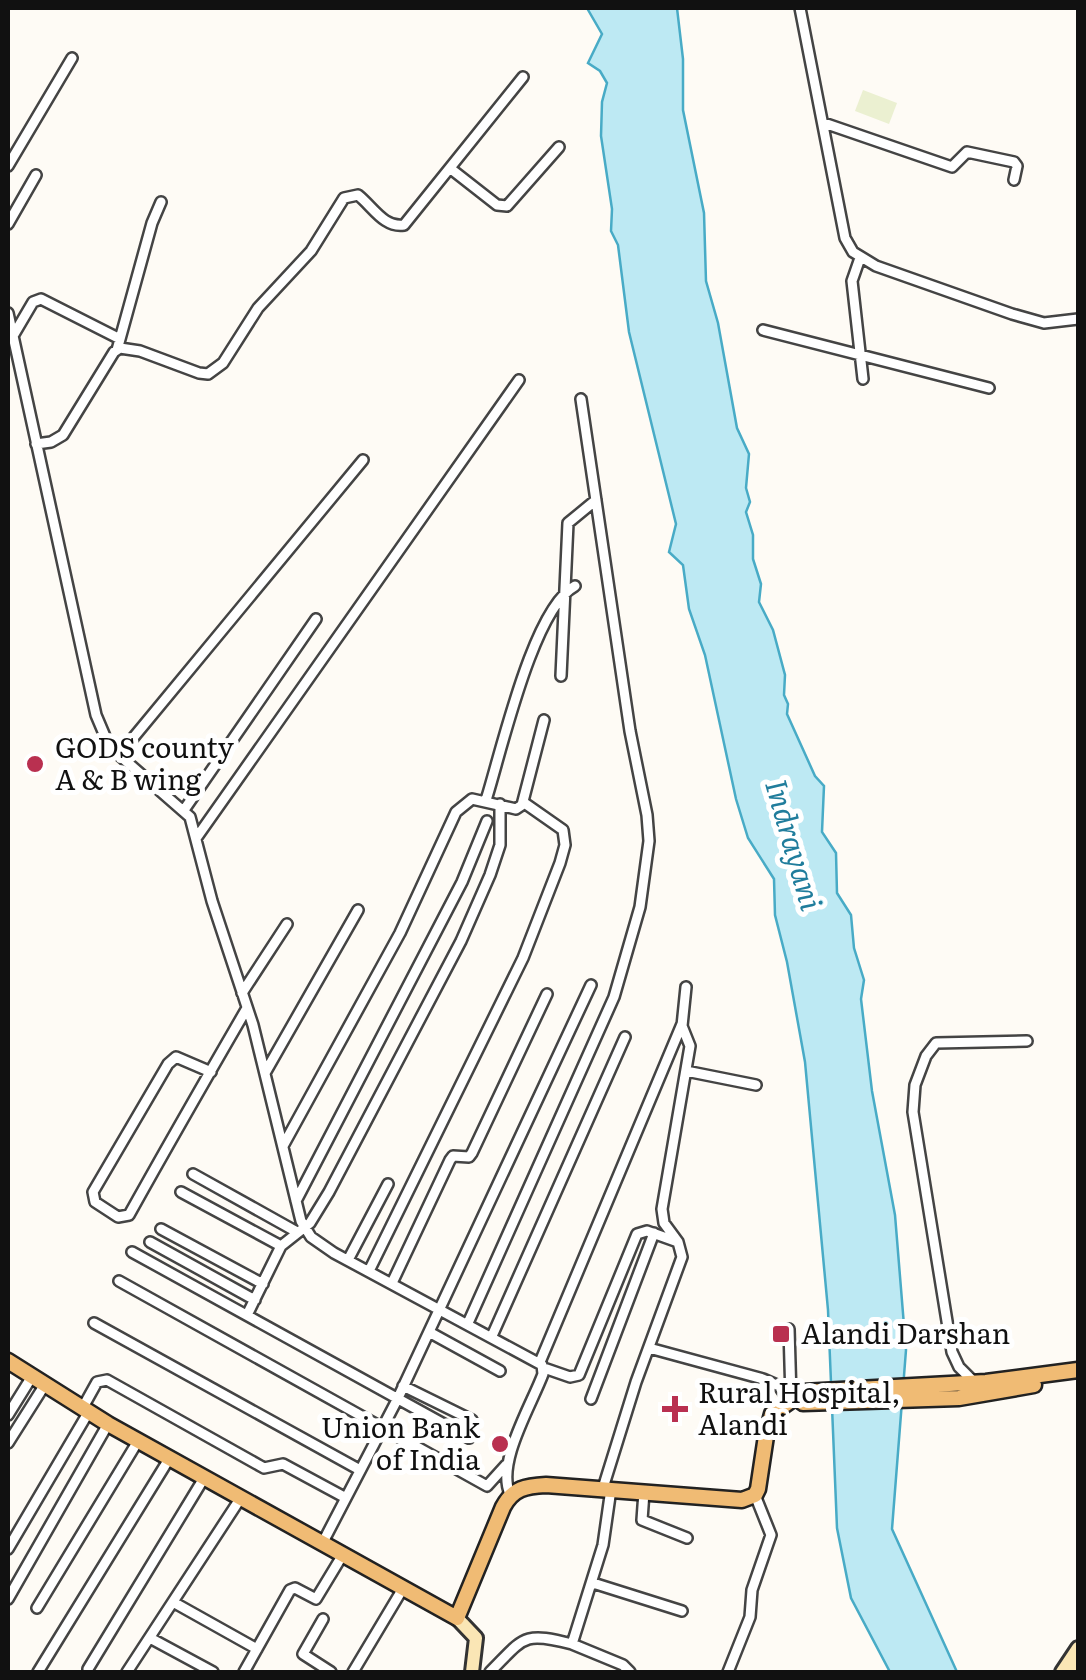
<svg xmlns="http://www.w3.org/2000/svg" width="1086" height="1680" font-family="Literata,serif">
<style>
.pitch{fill:#ebf0d1}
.water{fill:#bde9f3;stroke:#48abc6;stroke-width:2.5}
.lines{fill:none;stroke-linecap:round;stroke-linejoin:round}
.minor-casing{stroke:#444;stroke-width:14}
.secondary-casing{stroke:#333;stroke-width:18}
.primary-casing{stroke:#222;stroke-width:19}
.minor{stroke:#fff;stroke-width:9}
.secondary{stroke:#fae6b5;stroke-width:12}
.primary{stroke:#f0bb74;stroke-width:14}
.poi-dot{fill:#b93050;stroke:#fff;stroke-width:4}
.labels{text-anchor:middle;stroke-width:10;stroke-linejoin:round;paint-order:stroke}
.poi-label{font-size:28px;fill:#111;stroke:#fff;text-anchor:start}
.water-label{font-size:30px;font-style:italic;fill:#207d9c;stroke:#fff}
</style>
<rect width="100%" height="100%" fill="#fefbf5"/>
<path class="pitch" d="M863,90L897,103L889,124L855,111Z"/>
<path class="water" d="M587,8H677L683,59V110L704,213L706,281L718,323L737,428L749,454L746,488L750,502L746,512L753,535V559L761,584L759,602L773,630L785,675L784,695L788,704L787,714L815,776L824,786L822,832L836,853L837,893L851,915L854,948L864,980L861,999L872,1091L895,1215L906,1350L892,1529L957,1672H890L851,1598L837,1528L828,1310L805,1062L787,962L775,915L774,879L748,838L736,799L705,655L689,609L683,565L669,552L676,524L629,332L618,245L611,231L612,209L601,136L602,102L607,83L600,71L588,63L602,34Z"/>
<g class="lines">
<defs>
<path id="minor" d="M800,8L845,238L853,252L876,266L1012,314L1044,323L1078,319
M824,123L952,167L967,152L1014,162L1017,166L1014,180
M8,166L72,58
M451,169L497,205L507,206L559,147
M8,224L36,175
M860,258L852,281L863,379
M8,313L96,715L107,741L119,755L190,817L212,901L253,1025L301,1221L311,1237L334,1253L542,1365L543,1374C531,1406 496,1463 510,1494
M763,330L989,388
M13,336L33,302L41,299L120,339
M117,350L152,223L161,202
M36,444L51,442L63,435L114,352L120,348L140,351L199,373L208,374L223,363L258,308L311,251L344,198L358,195C373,207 384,228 404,225L523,77
M561,676L568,523L596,500
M119,755L363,460
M486,800C501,753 533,608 575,586
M184,810L316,619
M197,837L519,380
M242,993L287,924
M686,1071L756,1085
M211,1072L176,1057L168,1064L93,1192L95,1202L118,1217L129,1215C168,1145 207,1077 247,1008
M265,1073L358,910
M283,1146L400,933L456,812L472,799L516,809L522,805L544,720
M193,1174L297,1232
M181,1192L281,1246
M296,1201L462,882L487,821
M161,1229L263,1284
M150,1242L255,1300
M132,1252L469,1438
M348,1260L388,1184
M369,1271L523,958L560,863L565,845L563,830L523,802
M119,1281L487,1486L506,1465
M392,1283L450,1160L453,1156L469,1157L472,1153L547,994
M247,1315L281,1246L310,1223L329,1192L461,941L490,875L500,845V804
M94,1323L360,1470
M468,1323L614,997L640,907L649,841L647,815L630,731L581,399
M789,1329L791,1398
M429,1332L500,1371
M492,1336L625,1037
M649,1348L763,1379L779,1386L789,1401
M540,1362L682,1024
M544,1368L570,1377L579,1375L637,1234L647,1231L675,1241
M975,1383L959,1367L952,1352L913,1112L915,1085L926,1056L936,1043L1027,1041
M403,1386L472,1420
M591,1399L654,1233
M82,1409L97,1382L107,1380L264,1468L283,1464L346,1498
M8,1415L31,1378
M8,1443L44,1386
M603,1488L636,1382L682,1257L678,1242L664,1223L662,1209L690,1046L682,1026L686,987
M611,1489L603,1545L572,1644L623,1665L630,1672
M644,1492L642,1520L687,1538
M322,1544L398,1398L591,985
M8,1549L88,1413
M593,1583L682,1611
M8,1599L108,1424
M173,1602L257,1649
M37,1608L138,1441
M323,1619L303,1654L331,1672
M150,1638L213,1672
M88,1669L204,1478
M38,1672L169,1459
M127,1672L240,1499
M244,1672L290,1590L295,1588L316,1599L342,1556
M353,1672L402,1590
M490,1672C524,1638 522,1631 572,1644
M728,1672L750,1617L752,1590L771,1535L755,1495"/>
<path id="secondary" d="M457,1618L476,1638L472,1672
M1062,1672L1078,1648
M1073,1672L1078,1664"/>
<path id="primary" d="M8,1361L108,1424L457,1618L503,1507C513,1488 526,1486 546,1485L742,1500L755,1495L758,1489L766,1436L772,1414L803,1392L986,1382L1078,1370
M798,1398L803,1403L959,1398L1034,1385"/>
</defs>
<use href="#minor" class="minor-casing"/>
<use href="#secondary" class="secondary-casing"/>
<use href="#primary" class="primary-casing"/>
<use href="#minor" class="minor"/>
<use href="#secondary" class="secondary"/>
<use href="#primary" class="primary"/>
</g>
<g class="poi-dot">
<circle cx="35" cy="764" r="10"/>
<rect x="771" y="1324" width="20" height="20" rx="5"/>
<path d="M670 1394h10v10h10v10h-10v10h-10v-10h-10v-10h10z"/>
<circle cx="500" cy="1444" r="10"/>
</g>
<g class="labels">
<g class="poi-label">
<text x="55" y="758">GODS county<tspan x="55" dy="32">A &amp; B wing</tspan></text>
<text x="801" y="1344">Alandi Darshan</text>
<text x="698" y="1403">Rural Hospital,<tspan x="698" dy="32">Alandi</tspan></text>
<text x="480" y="1438" text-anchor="end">Union Bank<tspan x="480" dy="32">of India</tspan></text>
</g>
<g class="water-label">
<text transform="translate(793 845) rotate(74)" y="10">Indrayani</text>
</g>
</g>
<rect width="1086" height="1680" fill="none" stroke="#111111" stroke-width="20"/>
</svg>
